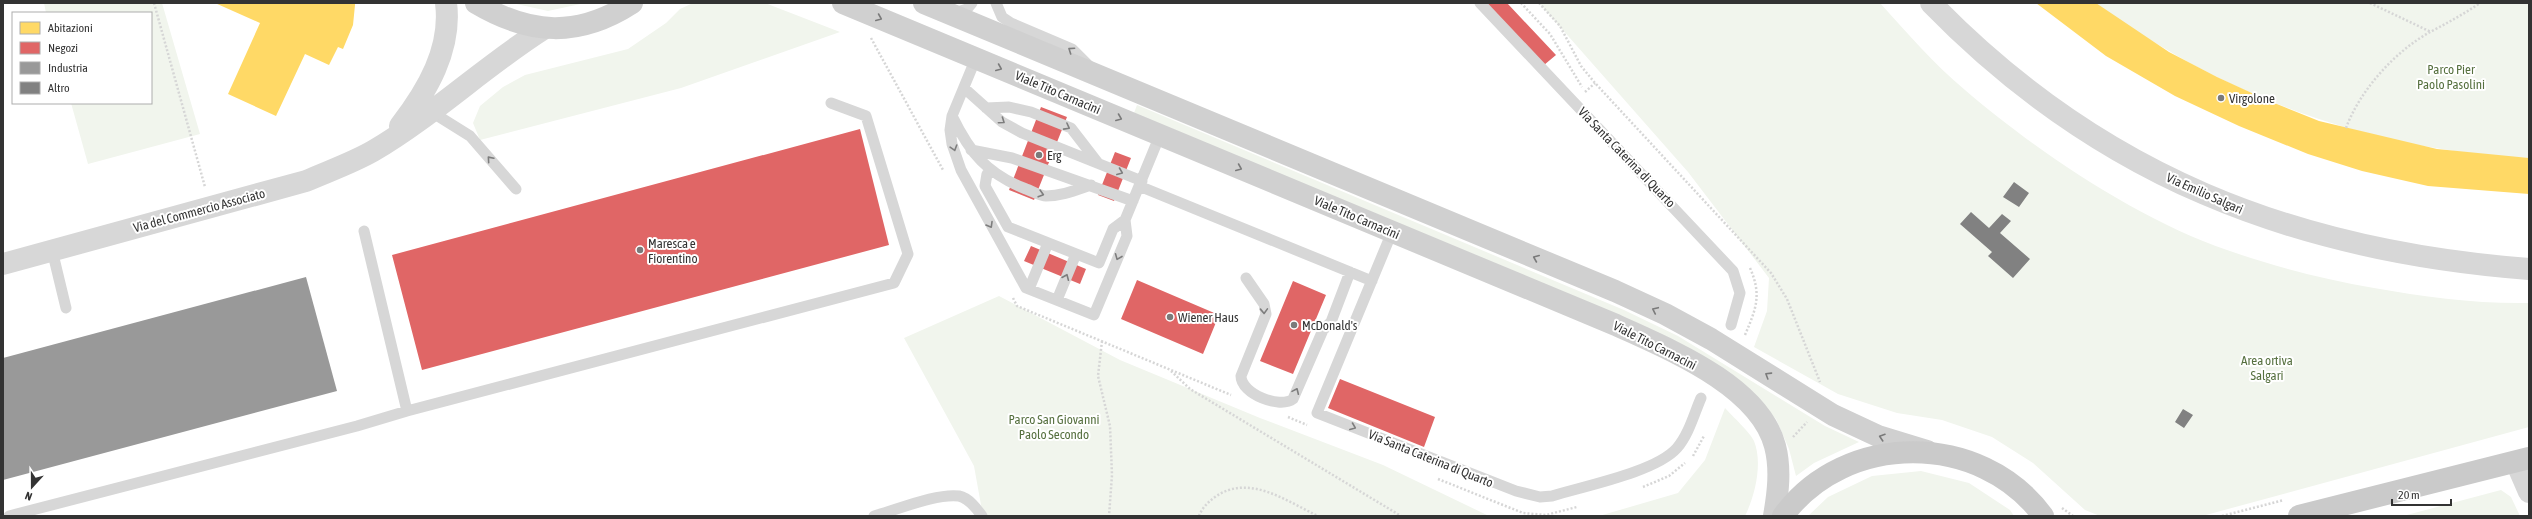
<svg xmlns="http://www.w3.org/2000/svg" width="2532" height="519" font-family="'Asap Condensed',sans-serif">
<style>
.green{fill:#f1f5ed}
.homes{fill:#ffd966}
.shops{fill:#e06666}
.industry{fill:#999}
.building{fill:#818181}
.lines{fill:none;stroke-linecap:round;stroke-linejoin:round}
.path{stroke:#d6d6d6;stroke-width:2.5;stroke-dasharray:2 2;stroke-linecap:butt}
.service{stroke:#d7d7d7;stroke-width:11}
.minor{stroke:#d7d7d7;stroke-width:22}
.secondary{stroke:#d0d0d0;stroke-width:22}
.primary{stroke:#cacaca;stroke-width:22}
.oneway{stroke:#7a7a7a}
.oneway2{stroke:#7d7d7d}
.poi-dot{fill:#7a7a7a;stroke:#fff;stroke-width:1.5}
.labels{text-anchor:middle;stroke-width:4;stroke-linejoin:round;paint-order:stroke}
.park-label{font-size:13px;fill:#56703f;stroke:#fff}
.street-label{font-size:13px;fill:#333;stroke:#fff}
.poi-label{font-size:13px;fill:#333;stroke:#fff;text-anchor:start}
</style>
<rect width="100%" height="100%" fill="#fff"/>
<path class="green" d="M44,3H162L200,134L88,164L71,103H151V13H46Z
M512,3H585L548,11Z
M693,3H765L840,32L681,88L480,140L473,123L480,106L503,87L525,75L628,49L666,23L680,9Z
M1539,3H1880C1907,33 1934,64 1965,90C2036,151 2139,220 2227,250C2275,267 2324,279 2374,288C2425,297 2477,304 2529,303V427L2206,515L2100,516L2085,510L2033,463L1992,437L1942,420L1897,413L1838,394L1754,347L1767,311L1769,278L1688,172Z
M2096,3H2529V158C2372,151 2222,96 2096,3Z
M1137,105L1624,310L1678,336L1825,426L1859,442L1814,463L1796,476L1789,449L1776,419L1733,378L1134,113Z
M999,296L1120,360L1260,418L1383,465L1489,516H983L974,466L904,338Z
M1725,408C1732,416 1750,432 1754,441C1763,463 1755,496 1745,516H1599L1678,493L1705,460Z
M1921,471L1969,483L2010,510L2014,516H1808L1828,497L1872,476Z
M2501,490L2511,497L2520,516H2403Z"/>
<path class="homes" d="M215,3H355V5L353,25L343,49L338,47L329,65L305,54L276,116L228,94L260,23Z
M2036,3H2096L2169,52L2217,77L2267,100L2319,121L2437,149L2529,158V194L2428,186L2362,171L2308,154L2239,126L2175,96L2106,56Z"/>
<path class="shops" d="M1485,3H1507L1556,55L1544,65Z
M1041,107L1067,117L1034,200L1009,190Z
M860,129L889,245L422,370L392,255Z
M1115,152L1131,158L1114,201L1098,195Z
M1031,246L1086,269L1080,284L1024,261Z
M1137,280L1219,315L1203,354L1121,319Z
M1293,281L1326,295L1293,374L1260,361Z
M1340,379L1435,417L1424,447L1328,408Z"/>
<path class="industry" d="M306,277L337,391L3,480V358Z"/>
<path class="building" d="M2014,182L2029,193L2019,207L2003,197Z
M1971,212L1989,228L2002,214L2011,221L2000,233L2030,259L2013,278L1988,256L1992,252L1960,224Z
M2183,409L2193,415L2184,428L2175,422Z"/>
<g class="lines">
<path class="path" d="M154,3L205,187
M1521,3L1550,34L1582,87
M1539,3L1560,26L1581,66L1595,83L1771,273L1787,299L1820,382
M2370,3L2431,32
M871,38L943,170
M1585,92L1595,83
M2346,128C2360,90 2396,50 2432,31C2449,22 2464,14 2480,3
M1013,298L1017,306L1231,395
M1745,335C1756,309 1762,295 1750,268
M1102,341L1098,376L1110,426L1112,475L1109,516
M1171,371L1190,389L1401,516
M1288,417L1307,425
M1793,437L1807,422
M1693,456L1704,436
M1438,479L1523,513L1546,515L1577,507
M1643,487L1669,476L1685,463
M2062,508L2073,516
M1199,516C1202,508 1208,502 1215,497C1249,473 1286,501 1318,516
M2222,516L2284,500"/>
<path class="service" d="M996,3L1002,17L1011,23L1072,49L1089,66
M1480,3L1733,271L1740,293L1731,325
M954,13L967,9L972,3
M976,58L952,116L950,130L952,144L961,170L1026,288L1094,315L1127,236L1125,220L1160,135
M964,88L1002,122L1022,133L1142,181
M986,108L1009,107L1031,112L1071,128L1098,163
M430,111L470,136L516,189
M952,116C970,153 987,174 1026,189C1032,191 1040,196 1046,196C1062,196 1076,190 1091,185
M971,150L1012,158L1133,201
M992,172L987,174L985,186L1008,227L1099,263L1113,229L1125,220
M1139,186L1372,281
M364,231L407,411
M1392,232L1317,413L1516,491L1540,497L1552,496C1584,486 1656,472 1677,448C1689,434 1694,414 1701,398
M52,250L66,308
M1246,278L1264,304L1266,314L1241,376C1241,394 1280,409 1293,399L1323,330L1331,322L1350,272
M1029,289L1048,243
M1057,300L1076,254
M9,516L357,426L407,411L894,283L908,254L866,116L831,103
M874,516C897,510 936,493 959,496C969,498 977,509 982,516"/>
<path class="minor" d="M1931,3C2098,175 2293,251 2529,269
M400,126C427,91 452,49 446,3
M3,264L306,181C329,171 352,163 373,151C434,115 486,65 545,28
M2516,462L2529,492"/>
<path class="secondary" d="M476,3C530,35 578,38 632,3
M843,3L1616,325C1668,349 1759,385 1775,446C1781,469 1778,493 1774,516
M924,3L1615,291L1665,314L1711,339L1833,415L1878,436L1927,451"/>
<path class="primary" d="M1783,516C1845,431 1981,431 2043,516
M2299,516L2529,458"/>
</g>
<defs><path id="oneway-chevron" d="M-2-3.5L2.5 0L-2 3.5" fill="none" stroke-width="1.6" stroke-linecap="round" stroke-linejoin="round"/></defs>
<g class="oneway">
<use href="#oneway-chevron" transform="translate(879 18) rotate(23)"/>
<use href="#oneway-chevron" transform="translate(999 68) rotate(23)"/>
<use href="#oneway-chevron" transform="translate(1119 118) rotate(22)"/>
<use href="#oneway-chevron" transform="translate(1239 168) rotate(23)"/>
<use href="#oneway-chevron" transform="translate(1536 258) rotate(-157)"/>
<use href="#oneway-chevron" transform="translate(1655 310) rotate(-155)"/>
<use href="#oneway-chevron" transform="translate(1768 375) rotate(-148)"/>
<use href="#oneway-chevron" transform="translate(1882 437) rotate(-162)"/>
</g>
<g class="oneway2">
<use href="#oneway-chevron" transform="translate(1071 50) rotate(-146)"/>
<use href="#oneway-chevron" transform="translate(1002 121) rotate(35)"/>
<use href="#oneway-chevron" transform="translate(1067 127) rotate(28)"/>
<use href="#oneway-chevron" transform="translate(954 148) rotate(73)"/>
<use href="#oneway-chevron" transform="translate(490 159) rotate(-131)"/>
<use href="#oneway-chevron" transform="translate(1120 172) rotate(22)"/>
<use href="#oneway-chevron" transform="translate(1041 194) rotate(16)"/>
<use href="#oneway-chevron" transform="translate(990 225) rotate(60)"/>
<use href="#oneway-chevron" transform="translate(1118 257) rotate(112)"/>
<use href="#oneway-chevron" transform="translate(1066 277) rotate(-67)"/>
<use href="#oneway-chevron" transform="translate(1264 311) rotate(88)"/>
<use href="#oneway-chevron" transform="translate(1296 391) rotate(-66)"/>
<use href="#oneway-chevron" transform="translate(1353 427) rotate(22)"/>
</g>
<g class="poi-dot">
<circle cx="2221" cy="98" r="4"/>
<circle cx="1039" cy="155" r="4"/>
<circle cx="640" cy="250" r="4"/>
<circle cx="1170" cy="317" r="4"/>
<circle cx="1294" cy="325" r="4"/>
</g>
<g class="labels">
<g class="park-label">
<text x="2451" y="74">Parco Pier<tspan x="2451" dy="15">Paolo Pasolini</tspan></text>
<text x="2267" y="365">Area ortiva<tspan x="2267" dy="15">Salgari</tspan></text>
<text x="1054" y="424">Parco San Giovanni<tspan x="1054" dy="15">Paolo Secondo</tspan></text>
</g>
<g class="street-label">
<text transform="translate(1058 92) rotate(23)" y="5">Viale Tito Carnacini</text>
<text transform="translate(1627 157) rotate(46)" y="5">Via Santa Caterina di Quarto</text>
<text transform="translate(2205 193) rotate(24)" y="5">Via Emilio Salgari</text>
<text transform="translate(199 210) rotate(-15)" y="5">Via del Commercio Associato</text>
<text transform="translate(1357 217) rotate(23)" y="5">Viale Tito Carnacini</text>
<text transform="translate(1655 345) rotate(27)" y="5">Viale Tito Carnacini</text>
<text transform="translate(1431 458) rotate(22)" y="5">Via Santa Caterina di Quarto</text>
</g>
<g class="poi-label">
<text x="2229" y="103">Virgolone</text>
<text x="1047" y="160">Erg</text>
<text x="648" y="248">Maresca e<tspan x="648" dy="15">Fiorentino</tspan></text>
<text x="1178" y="322">Wiener Haus</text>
<text x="1302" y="330">McDonald's</text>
</g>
</g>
<rect width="2532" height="519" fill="none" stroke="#333333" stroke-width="8"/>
<rect x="12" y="12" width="140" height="92" fill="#ffffff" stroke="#adadad"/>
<rect x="20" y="22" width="20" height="12" fill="#ffd966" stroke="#adadad"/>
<text x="48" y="32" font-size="12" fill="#333333">Abitazioni</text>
<rect x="20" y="42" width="20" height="12" fill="#e06666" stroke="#adadad"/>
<text x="48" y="52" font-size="12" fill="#333333">Negozi</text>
<rect x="20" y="62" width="20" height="12" fill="#999999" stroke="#adadad"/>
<text x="48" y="72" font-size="12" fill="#333333">Industria</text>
<rect x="20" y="82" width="20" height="12" fill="#818181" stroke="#adadad"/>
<text x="48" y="92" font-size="12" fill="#333333">Altro</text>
<g transform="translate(32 487) rotate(201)" stroke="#ffffff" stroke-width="3" paint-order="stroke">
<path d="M0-3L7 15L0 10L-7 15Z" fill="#333333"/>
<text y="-6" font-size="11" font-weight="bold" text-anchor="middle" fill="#333333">N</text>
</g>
<path d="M2392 499v6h59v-6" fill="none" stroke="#333333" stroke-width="2"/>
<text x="2398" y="499" font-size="12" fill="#333333" stroke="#ffffff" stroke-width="3" paint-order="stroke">20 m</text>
</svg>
